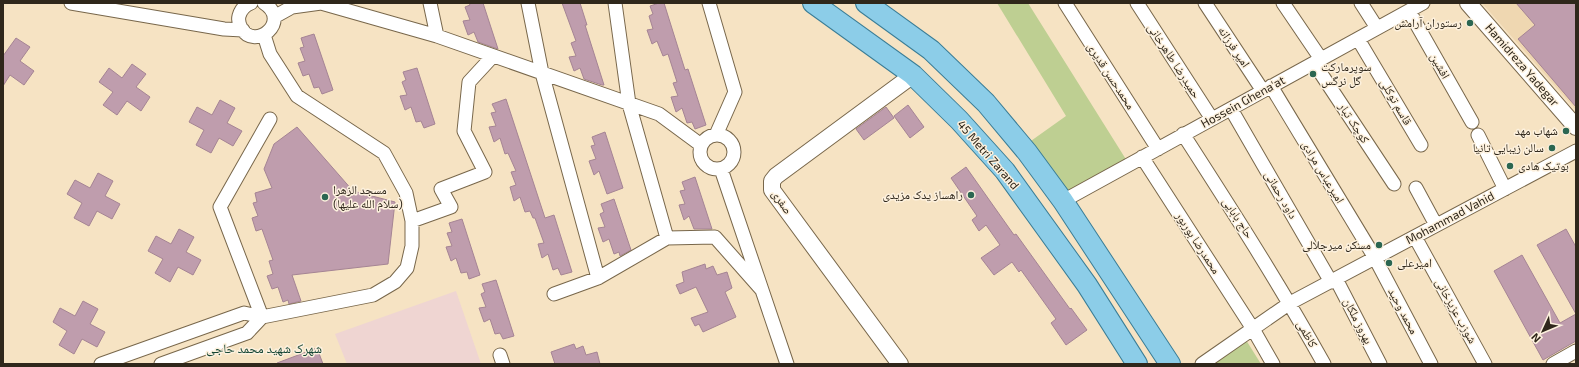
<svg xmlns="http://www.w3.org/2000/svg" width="1579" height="367" font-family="'Exo 2','Noto Naskh Arabic',sans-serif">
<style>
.built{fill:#efd7b1}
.education{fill:#efd5d2}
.green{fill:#becf92}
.building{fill:#bf9dad;stroke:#a58494}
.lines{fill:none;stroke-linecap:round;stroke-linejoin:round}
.minor-casing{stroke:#78674b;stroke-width:15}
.tertiary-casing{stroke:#78674b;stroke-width:18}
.primary-casing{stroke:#3a7d96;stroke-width:22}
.minor{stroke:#fff;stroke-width:13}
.tertiary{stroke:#fff;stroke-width:16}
.primary{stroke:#8ccde8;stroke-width:20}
.poi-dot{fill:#2b6651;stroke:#fdf1de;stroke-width:1.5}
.labels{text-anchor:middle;stroke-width:3;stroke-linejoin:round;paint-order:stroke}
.poi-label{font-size:12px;fill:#2f271b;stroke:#fdf1de;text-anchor:end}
.street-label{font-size:12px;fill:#2f271b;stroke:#fdf1de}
.neighbourhood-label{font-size:13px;fill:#144534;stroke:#fdf1de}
</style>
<rect width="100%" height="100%" fill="#f6e3c3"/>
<path class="built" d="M1482,3H1576V110Z"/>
<path class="education" d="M456,291L481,364H347L335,334Z"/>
<path class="green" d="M997,3H1028L1127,161L1068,191L1028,143L1066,116Z
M1246,340L1261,364H1207Z"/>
<path class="building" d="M469,3H483L498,49L478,42L474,32L468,35L463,21L470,20L465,7L470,5Z
M562,3H580L587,25H585L604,85H602L584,79L580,68L574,71L569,57L576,56L571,43L576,41Z
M659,3H664L685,70L688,69L706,125L695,129L692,122L687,123L682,108L676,112L671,97L678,96L673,83L677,82L668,54L663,56L657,41L652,44L647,30L653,29L649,16L653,14L650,6Z
M1516,3H1576V107L1518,39L1535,25Z
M314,34L333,90L322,94L319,87L314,88L309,74L303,76L298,63L305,61L300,48L304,47L301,38Z
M16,38L30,47L20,61L34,71L24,85L10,75L3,86V56Z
M132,64L146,74L136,87L150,97L141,111L127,101L117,115L103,105L113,92L99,82L109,68L122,78Z
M417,68L435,124L424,128L421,121L416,122L411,107L405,110L400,96L407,95L402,82L406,80L403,72Z
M506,99L545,218L554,215L572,272L561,275L558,268L553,270L548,254L542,258L538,244L544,243L535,218H533L530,211L525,212L520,197L514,201L510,187L516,185L511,172L516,171L508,153L505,154L500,138L494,142L489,127L496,126L491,113L496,112L492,104Z
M220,100L235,108L227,123L242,131L233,146L219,138L211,153L196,145L204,130L189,122L197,107L212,115Z
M908,105L924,127L910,138L894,116Z
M886,107L894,118L864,140L856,129Z
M297,127L353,191L395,202L388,264L292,275L301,301L289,304L288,300L283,302L278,287L272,289L267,276L273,274L269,261L273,260L262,229L256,231L252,218L258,216L253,203L257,202L255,193L272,188L264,169L274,144Z
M605,132L623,188L607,194L599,171L594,175L589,161L596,159L591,146L595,145L592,137Z
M966,167L1014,235L1016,234L1070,309L1071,308L1087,330L1066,345L1051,323L1056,319L1021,270L1019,272L1012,262L994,275L981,258L1000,245L986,225L979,231L972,220L977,216L951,178Z
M98,173L113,181L105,196L120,204L112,219L97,211L89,226L74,218L82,203L67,194L75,180L90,188Z
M695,177L712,229H694L689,216L684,220L679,205L685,204L680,191L685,190L682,182Z
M614,199L631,250L620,256L619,252L614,254L609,239L603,242L598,228L605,227L600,214L604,212L601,204Z
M462,219L480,275L469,279L467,272L461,273L456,258L451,261L446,247L452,246L447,233L452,232L449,223Z
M179,229L194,237L186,252L201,260L193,275L178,267L170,282L155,273L163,259L148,251L156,236L171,244Z
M1566,229L1576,247V341L1543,360L1494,271L1522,255L1560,323L1576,314L1537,245Z
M705,264L706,269L713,266L717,275L727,272L732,288L725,292L736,317L703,332L699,324L695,326L691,318L708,312L696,287L680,294L676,285L684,282L682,272Z
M496,280L514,336L503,339L500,333L495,334L490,319L484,322L479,308L486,307L481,294L485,292L482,284Z
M83,301L98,309L90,324L105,332L97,347L82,339L74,354L59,345L67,331L53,322L60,308L75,316Z
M574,344L576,349L583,346L586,355L597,352L600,364H555L551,352Z
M317,348L323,364H278L277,363Z"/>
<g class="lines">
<defs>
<path id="minor" d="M71,3L224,29L243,30
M251,3C245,5 241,9 239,16C238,20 239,24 241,28C255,52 292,21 264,3
M430,3L437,36
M528,3L542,73L598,278
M615,3L629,104L667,238
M709,3L735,92L716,135
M1065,3L1158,149
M1137,3L1212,119
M1205,3L1263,91
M1283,3L1321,59
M1361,3L1377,28
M1409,11L1472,122
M274,17L292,7L321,3L437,36L659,114L701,145
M1358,39L1421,145
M1314,63L1394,184
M1271,86L1375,258L1431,364
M1231,109L1331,282
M1183,134C1232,210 1280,285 1324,364
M700 152a17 17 0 1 1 34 0a17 17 0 1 1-34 0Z
M1478,135L1505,189
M1142,157L1253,329L1273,364
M721,169L787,364
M1416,188L1436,225
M1063,201L1423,3
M412,221L451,207L441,189L485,172L464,131L469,82L493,56
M1415,237L1485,364
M1336,279L1380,364
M554,294L598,278L667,238L715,237L761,289
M262,317L220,207L270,119
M500,355L503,364
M101,364L244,313L262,317L373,295L395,282L407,268L412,246V221L406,193L384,153L297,96L270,54L264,35
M161,364L247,333L262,317
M1202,364L1290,303L1576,151
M1553,364L1576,351"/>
<path id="tertiary" d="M1468,3L1576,127
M900,364L772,190V181L776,176L913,75"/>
<path id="primary" d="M813,3L913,75L959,120L1005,171L1087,285L1137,364
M866,3L931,50L986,103L1027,152L1063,201L1170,364"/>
</defs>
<use href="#minor" class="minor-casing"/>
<use href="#tertiary" class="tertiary-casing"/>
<use href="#primary" class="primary-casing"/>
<use href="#minor" class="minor"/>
<use href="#tertiary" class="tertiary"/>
<use href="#primary" class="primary"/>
</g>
<g class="poi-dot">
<circle cx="1470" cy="23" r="4"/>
<circle cx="1313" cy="74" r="4"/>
<circle cx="1566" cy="131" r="4"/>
<circle cx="1552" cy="148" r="4"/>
<circle cx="1510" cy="166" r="4"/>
<circle cx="971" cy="195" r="4"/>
<circle cx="325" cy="197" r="4"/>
<circle cx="1379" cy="245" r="4"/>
<circle cx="1389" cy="263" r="4"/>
</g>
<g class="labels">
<g class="poi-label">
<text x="1462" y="27">رستوران آرامش</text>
<text x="1321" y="71" text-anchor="start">سوپرمارکت<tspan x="1321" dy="14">گل نرگس</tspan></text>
<text x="1558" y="135">شهاب مهد</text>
<text x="1544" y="152">سالن زیبایی تانیا</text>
<text x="1518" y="170" text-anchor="start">بوتیک هادی</text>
<text x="333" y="194" text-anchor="start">مسجد الزهرا<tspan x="333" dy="14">(سلام الله علیها)</tspan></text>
<text x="963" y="199">راهساز یدک مزیدی</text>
<text x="1371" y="249">مسکن میرجلالی</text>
<text x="1397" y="267" text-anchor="start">امیرعلی</text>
</g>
<g class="street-label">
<text transform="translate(1234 47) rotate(56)" y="4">امیر فرزانه</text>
<text transform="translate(1174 61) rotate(57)" y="4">حمیدرضا طاهرخانی</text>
<text transform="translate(1522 65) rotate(49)" y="4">Hamidreza Yadegar</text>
<text transform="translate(1440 66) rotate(61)" y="4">افشین</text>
<text transform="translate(1111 76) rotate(57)" y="4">محمدحسن قدیری</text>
<text transform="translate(1243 102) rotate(-29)" y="4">Hossein Ghena'at</text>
<text transform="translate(1396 102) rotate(60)" y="4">قاسم توکلی</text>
<text transform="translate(1354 123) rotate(57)" y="4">کوچک تبار</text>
<text transform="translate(988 155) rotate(49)" y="4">45 Metri Zarand</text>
<text transform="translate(1323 172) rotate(59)" y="4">امیرعباس مرادی</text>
<text transform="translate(1281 195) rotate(60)" y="4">داود رحمانی</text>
<text transform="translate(782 202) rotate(57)" y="4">صفری</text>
<text transform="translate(1238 218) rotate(57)" y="4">حاج بابایی</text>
<text transform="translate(1450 218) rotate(-28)" y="4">Mohammad Vahid</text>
<text transform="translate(1198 243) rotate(57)" y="4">محمدرضا بوربور</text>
<text transform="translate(1403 311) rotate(62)" y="4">محمد وحید</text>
<text transform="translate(1456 311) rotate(61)" y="4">شوزب عزیزخانی</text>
<text transform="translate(1358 321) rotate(63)" y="4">بهروز ملکان</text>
<text transform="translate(1307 334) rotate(61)" y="4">کاظمی</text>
</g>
<g class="neighbourhood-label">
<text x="264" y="353">شهرک شهید محمد حاجی</text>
</g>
</g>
<rect width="1579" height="367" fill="none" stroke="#2f271b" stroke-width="8"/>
<g transform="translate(1543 331) rotate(226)" stroke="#fdf1de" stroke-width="3" paint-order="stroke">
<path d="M0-3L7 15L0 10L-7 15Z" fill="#2f271b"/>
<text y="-6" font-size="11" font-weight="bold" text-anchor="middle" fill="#2f271b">N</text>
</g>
</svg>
